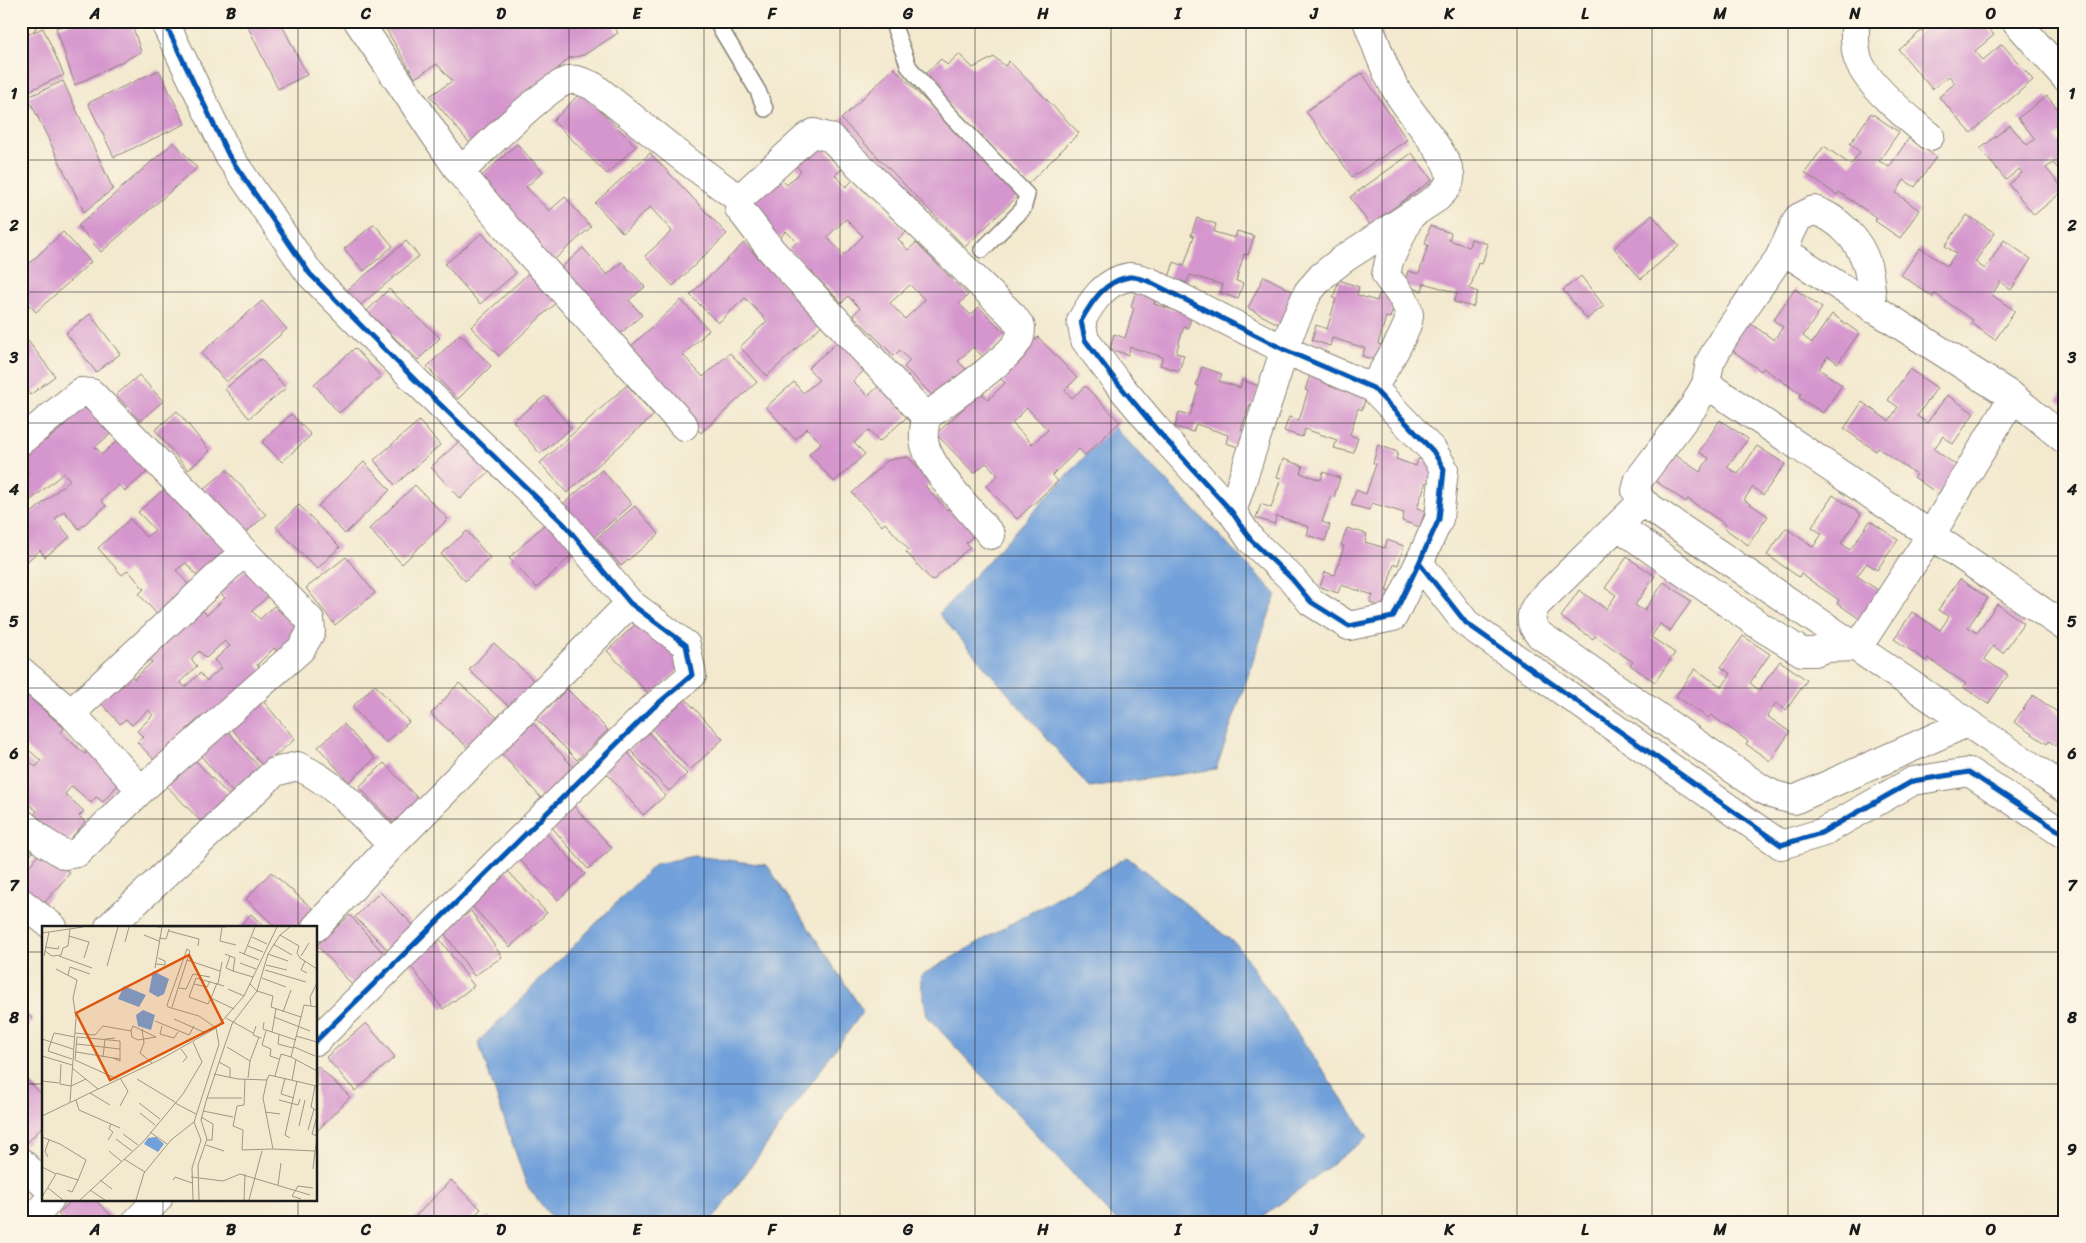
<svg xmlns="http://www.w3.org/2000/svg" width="2086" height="1243" font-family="Sriracha,sans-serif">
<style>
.water{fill:#71a0da;stroke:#465e7b}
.building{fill:#d596ce;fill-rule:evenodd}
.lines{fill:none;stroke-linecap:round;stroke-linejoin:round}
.service-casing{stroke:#888276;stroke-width:18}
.minor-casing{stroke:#888276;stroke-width:30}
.secondary-casing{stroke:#888276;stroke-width:30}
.service{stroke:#fff;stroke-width:15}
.minor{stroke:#fff;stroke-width:28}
.secondary{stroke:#fde4d0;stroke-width:28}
.cycleway-casing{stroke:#fcf5e5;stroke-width:8}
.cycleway{stroke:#0057b8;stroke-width:5}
.grid{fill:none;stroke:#1c1c1c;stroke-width:1;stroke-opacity:0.55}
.inset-road{fill:none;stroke:#9d9787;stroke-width:1}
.view{fill:#de560d;fill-opacity:0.15;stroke:#de560d;stroke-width:2.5}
.inset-edge{fill:none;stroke:#1c1c1c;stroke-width:2.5}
.neatline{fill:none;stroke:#1c1c1c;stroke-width:2}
.grid-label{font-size:16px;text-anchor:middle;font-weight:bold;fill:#1c1c1c}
</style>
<rect width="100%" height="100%" fill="#fcf5e5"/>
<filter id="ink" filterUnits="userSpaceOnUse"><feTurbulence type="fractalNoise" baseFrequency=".02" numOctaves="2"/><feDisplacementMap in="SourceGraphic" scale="10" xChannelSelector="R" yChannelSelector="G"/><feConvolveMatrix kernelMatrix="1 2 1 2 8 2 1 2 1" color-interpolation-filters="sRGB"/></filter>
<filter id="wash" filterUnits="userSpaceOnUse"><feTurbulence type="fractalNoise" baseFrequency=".0096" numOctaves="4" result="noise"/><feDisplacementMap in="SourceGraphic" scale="20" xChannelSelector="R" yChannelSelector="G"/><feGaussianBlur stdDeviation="1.12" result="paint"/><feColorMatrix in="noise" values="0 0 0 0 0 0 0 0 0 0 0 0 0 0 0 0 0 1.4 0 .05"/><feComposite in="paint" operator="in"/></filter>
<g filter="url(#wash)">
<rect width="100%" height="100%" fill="#f3e9cf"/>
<path class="water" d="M1113,426L1276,594L1216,769L1089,787L939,614Z
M694,856L767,865L863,1011L711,1222H555L527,1186L478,1042L655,864Z
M1127,857L1238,946L1368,1137L1256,1222H1117L927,1016L920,976Z"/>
<g id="blocks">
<path class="building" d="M76,21H131L141,52L75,85L56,28Z
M245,21H280L307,75L278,89Z
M388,21H611L618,33L584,55L569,58L473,147L430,96L452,81L437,64L415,78L383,24Z
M1933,21H1982L1994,35L1975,51L1983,60L2002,44L2033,80L1971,133L1939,97L1955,83L1949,76L1932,89L1899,50Z
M43,28L64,75L22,94L21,37Z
M959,54L973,68L994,57L1005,66L1009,61L1079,133L1028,184L922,77L941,59L947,65Z
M894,68L1018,196L965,247L841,119Z
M159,70L185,124L114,157L88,103Z
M1362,73L1407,140L1352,177L1306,111Z
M63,81L113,189L84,212L28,97Z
M581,92L636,146L607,174L553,121Z
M2047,96L2065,118V130L2055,138L2060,143L2065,139V177L2053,163L2046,168L2064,190L2034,215L2009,184L2022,173L2019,169L2006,180L1980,149L2010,125L2027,145L2035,139L2018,118Z
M1871,113L1899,132L1879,161L1889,167L1909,138L1936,157L1915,187L1904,180L1896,193L1919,210L1900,238L1875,221L1877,218L1839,192L1837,195L1805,173L1824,146L1851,165L1860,152L1850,144Z
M814,138L843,168L835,175L846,187L854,179L906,232L898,239L908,250L916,243L968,295L959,304L971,315L979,307L1007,335L983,357L973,347L958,361L968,371L938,401L904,367L910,361L900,350L894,356L853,315L860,308L848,296L842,303L789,249L797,242L786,231L779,239L746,205L777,175L787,185L801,171L791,161ZM846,219L863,236L844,255L827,237ZM910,285L925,300L905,319L890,303Z
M174,142L197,168L101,252L78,226Z
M517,144L543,172L526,187L549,211L565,197L591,227L547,266L474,183Z
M650,153L727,234L673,286L645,256L672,231L650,207L623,233L595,203Z
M1412,153L1432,180L1370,225L1350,197Z
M1652,215L1679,246L1641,279L1614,248Z
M1967,215L1995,233L1975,262L1985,269L2004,240L2031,259L2011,290L2000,282L1992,295L2015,311L1995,340L1971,323L1973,320L1935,294L1933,297L1901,275L1920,248L1947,266L1956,253L1945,246Z
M1197,218L1216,224L1214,232L1235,238L1237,231L1254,236L1248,255L1244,254L1236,281L1243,283L1238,299L1220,293L1223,285L1190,275L1187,283L1169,277L1174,262L1184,266L1194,236L1191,235Z
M374,224L393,246L364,271L344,249Z
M1430,226L1451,233L1449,240L1469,247L1471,239L1488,244L1482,264L1478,263L1470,289L1478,292L1473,307L1454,302L1457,293L1424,283L1422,291L1403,285L1408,271L1419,274L1428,245L1425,244Z
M63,232L91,262L36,312L21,297V271Z
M482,233L516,273L480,304L445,264Z
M406,241L419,256L357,308L344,293Z
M744,243L822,325L767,376L740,347L767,321L745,298L718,323L690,295Z
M583,248L607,275L622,262L645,287L629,300L642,315L614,339L555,273Z
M532,270L560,299L499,356L471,327Z
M1264,276L1296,293L1280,325L1248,308Z
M1581,276L1604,306L1587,319L1563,290Z
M1339,280L1359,287L1357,295L1377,301L1379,294L1396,299L1390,318L1386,317L1378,344L1386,346L1381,362L1362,356L1365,348L1332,338L1330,346L1312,340L1316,325L1327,329L1336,299L1333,298Z
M389,289L440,338L418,360L367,311Z
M1795,289L1822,308L1803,336L1812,343L1832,314L1859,333L1838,363L1828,356L1819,369L1842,385L1823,413L1798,397L1801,394L1763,368L1761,371L1729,348L1747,321L1774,340L1783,327L1773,320Z
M1136,290L1157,296L1154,304L1174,310L1177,303L1194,308L1188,328L1184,326L1176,353L1184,355L1179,371L1160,365L1163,357L1130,347L1128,355L1110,349L1114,334L1125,338L1134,308L1131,307Z
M681,300L709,330L683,355L703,377L730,353L757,382L701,433L626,351Z
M262,301L287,329L226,382L201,353Z
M90,314L120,354L96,372L66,333Z
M21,332L55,376L30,395L27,391L21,395Z
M460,334L491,366L458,399L427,367Z
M1038,337L1077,378L1065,390L1072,398L1085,386L1120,422L1085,455L1079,449L1052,475L1058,481L1017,519L986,486L998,475L986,463L974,473L936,434L981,392L988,400L1005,383L998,376ZM1027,408L1048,430L1032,444L1012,423Z
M839,341L866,369L853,381L868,396L880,385L908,416L879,442L868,430L854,443L865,454L834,482L809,454L821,443L807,428L795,439L766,407L794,382L803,393L819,380L808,368Z
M355,348L381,377L339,413L314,384Z
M261,359L286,388L249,418L225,389Z
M1202,367L1222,374L1219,381L1240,388L1242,380L1259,386L1253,405L1250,404L1241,430L1249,433L1244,449L1226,443L1228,435L1196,424L1193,432L1175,427L1179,412L1190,415L1199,386L1196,385Z
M1910,369L1937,388L1917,416L1927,423L1947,395L1974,413L1953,444L1943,436L1934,449L1957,466L1938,494L1914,477L1916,474L1878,448L1876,451L1844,429L1862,402L1889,421L1898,407L1888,400Z
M1311,372L1331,379L1329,386L1349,392L1368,390L1362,410L1358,408L1350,435L1358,438L1353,453L1334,448L1337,440L1305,429L1302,437L1284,431L1289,417L1299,420L1308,391L1305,390Z
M139,375L163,401L140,421L116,395Z
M627,385L654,415L567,493L540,463Z
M2065,388V406L2057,400Z
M545,396L571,428L540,454L513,421Z
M87,399L114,431L95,447L102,454L121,438L148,471L125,491L119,485L101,500L106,506L79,529L64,511L55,519L70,537L45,557L40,550L22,566L28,572L21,577V518L23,520L70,480L64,473L21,508V475L23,478L29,474L21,465V453L41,437L46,441L65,425L61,420Z
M177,411L210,451L188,470L155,430Z
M291,414L311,435L282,462L262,442Z
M1720,420L1748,439L1727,467L1738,474L1757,446L1785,464L1763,495L1753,487L1744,500L1768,516L1748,545L1724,528L1726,525L1688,499L1686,502L1654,480L1672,453L1700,472L1709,458L1699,452Z
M419,421L440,445L395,485L374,460Z
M465,436L493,468L460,499L431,467Z
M1378,445L1398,452L1396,459L1416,466L1418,459L1436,464L1429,483L1426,482L1417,508L1425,511L1420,527L1402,521L1404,513L1372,503L1369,510L1351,505L1356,490L1366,494L1376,464L1373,463Z
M908,457L930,481L925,486L947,510L953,506L977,532L966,543L970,547L932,581L906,552L909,550L885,523L882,526L852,493L888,460Z
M1283,459L1303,466L1300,473L1321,480L1323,472L1340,478L1334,497L1331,496L1322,522L1330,525L1325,541L1307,535L1309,527L1277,516L1274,524L1256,518L1261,504L1271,508L1281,478L1277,477Z
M364,462L390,490L345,534L318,506Z
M227,470L266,515L243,535L204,489Z
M602,470L632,504L592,539L562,505Z
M171,483L195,509L188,516L206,535L213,530L235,554L203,583L186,563L176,570L194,591L162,620L139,594L144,589L128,570L122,575L98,548L130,519L146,537L155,530L138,512Z
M415,485L448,519L402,564L369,529Z
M1833,495L1861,514L1841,543L1850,550L1870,521L1898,540L1877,570L1867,563L1857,576L1881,592L1861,620L1837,603L1839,600L1801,574L1799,577L1767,555L1786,528L1813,547L1822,534L1812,527Z
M299,505L340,547L317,569L276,527Z
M635,506L659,534L621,566L597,538Z
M550,519L578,549L537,588L509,558Z
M1347,528L1367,534L1365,542L1385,548L1387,540L1404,546L1398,565L1394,564L1386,591L1394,593L1389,609L1370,603L1373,595L1341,585L1338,593L1320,587L1325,572L1335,575L1344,546L1341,545Z
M467,531L490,558L465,581L441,554Z
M346,557L375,593L335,625L306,588Z
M1627,557L1655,576L1635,605L1644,611L1664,582L1691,601L1670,631L1660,624L1651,637L1675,653L1655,682L1630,665L1633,662L1595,636L1593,639L1561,617L1579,590L1606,609L1616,595L1605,588Z
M250,565L268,596L252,611L260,619L274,606L282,614L289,607L307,627L282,656L274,648L257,665L264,672L208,724L201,717L186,730L192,737L160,766L137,742L143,737L137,731L153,715L148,710L132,725L126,719L120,724L100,702L128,672L134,679L152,662L146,656L200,607L207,615L225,598L217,590L232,576L235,580ZM225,641L230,646L214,660L221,668L207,681L200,673L185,687L180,682L197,666L191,659L199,651L206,658Z
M1960,579L1988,598L1968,627L1977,633L1997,604L2024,623L2003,653L1993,646L1984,659L2008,675L1988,704L1963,687L1966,684L1928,658L1926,661L1894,639L1912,612L1940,630L1949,617L1938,610Z
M641,619L684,665L651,696L607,651Z
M1743,636L1770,654L1750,683L1759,690L1780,661L1807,680L1786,710L1776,703L1767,716L1790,732L1770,761L1746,744L1748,741L1711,715L1708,718L1676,696L1695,669L1722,687L1731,674L1721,667Z
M494,643L541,687L516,713L469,670Z
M459,683L502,722L474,753L431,714Z
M375,685L409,722L386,743L352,707Z
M2065,686V697L2059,694Z
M567,689L608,730L577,760L536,719Z
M21,690L64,728L61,733L85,754L91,748L122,780L103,802L96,797L91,803L72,786L65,794L84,811L79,816L85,822L66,844L31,818L37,811L21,798V754L36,767L41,761L21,743L26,737L21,733Z
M681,694L723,739L690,770L648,725Z
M2033,695L2060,714L2065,708V752L2049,741L2047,744L2014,722Z
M263,701L295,739L263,766L231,728Z
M533,723L575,769L542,799L501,753Z
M344,724L375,759L349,782L318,747Z
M227,730L263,772L236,796L199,754Z
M648,732L687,774L669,791L630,750Z
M625,749L665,796L643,815L603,769Z
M193,758L232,799L204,825L165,784Z
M384,763L424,805L401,831L359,787Z
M572,804L612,848L588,869L549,824Z
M543,830L585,874L558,900L516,856Z
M21,831L39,844L21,867Z
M42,850L70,873L40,908L21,893V876Z
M507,870L547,913L510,947L470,904Z
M271,872L321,916L311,927H276L246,899Z
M380,892L419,931L394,956L355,917Z
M471,911L502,957L474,976L443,931Z
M251,914L265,927H239Z
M350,915L390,961L359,993L317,945Z
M438,937L474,986L443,1009L406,960Z
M21,1008L33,1019L21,1032Z
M366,1023L395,1057L355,1091L326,1057Z
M318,1066L350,1097L316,1132V1068Z
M24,1077L44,1096V1125L25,1145L21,1141V1080Z
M451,1180L481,1209L468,1222H410Z
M73,1199H94L116,1220L65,1222L58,1214Z
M488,1216L494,1222H482Z"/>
</g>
</g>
<g filter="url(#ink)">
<use href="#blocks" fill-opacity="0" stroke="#888276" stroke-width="1"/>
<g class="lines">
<defs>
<path id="service" d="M716,21L758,91L765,109
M892,21L909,67L948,113L1027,195L1023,209L982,250"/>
<path id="minor" d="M164,21L229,156L310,274L416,381L565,525L630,603L686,645L692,675L654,707L316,1041
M358,21L460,172L506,227L684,426
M1855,21C1855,33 1854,45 1857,56C1863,82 1909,119 1930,136
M2016,21L2065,77
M460,172C479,154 550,83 570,80C578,79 585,83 593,86L687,161L739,199
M1784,251L2013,397L2065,440
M1873,309C1871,295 1871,279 1867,265C1860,240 1838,218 1814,210L1798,218L1779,258L1723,339L1710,362L1706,384L1694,406L1639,479L1636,491L1642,502L2065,789
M1706,384L1931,535L2065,627
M1373,388C1381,374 1410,328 1409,315C1407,298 1394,288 1386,275L1389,261L1410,216
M926,417C947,401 1010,359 1019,339C1021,336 1021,331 1021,327L1013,316L831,138L814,133L806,138L739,199V208L772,251L926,417C925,424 923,433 924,440C927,467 973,513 991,535
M21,441L81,392L91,393L310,620L311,632L301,649L141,790L77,853L65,855L44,842L21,822
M1642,502L1537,604C1529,616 1530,625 1540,635L1762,789L1774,795L1794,800L1967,723
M1232,512L1290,333L1308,292L1322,276L1342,260L1437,198C1444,191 1451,185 1450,175C1448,154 1406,109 1395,88C1383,68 1376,43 1367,21
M1618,526L1763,628L1802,652H1815L1825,648L1858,647L1931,535L2013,397
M1419,563L1439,519L1444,469L1433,451L1373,388L1285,350L1148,281C1143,280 1135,276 1129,277C1105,281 1092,301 1081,321L1085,340L1116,381L1157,430L1232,512L1251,540L1292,579L1311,602L1349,626L1393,617L1419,563L1466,623L1781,845L1821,833L1913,781L1969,772L2065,835
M21,671L71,713L141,790
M71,713L244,552
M21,902L53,927
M109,927L275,772L297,766C335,782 363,816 392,845
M316,927L392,845L630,603
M21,1162L44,1184
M30,1222L50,1199
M136,1222L158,1199"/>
<path id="secondary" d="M21,22L23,21"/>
</defs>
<use href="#service" class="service-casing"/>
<use href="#minor" class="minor-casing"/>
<use href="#secondary" class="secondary-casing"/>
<use href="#service" class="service"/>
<use href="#minor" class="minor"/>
<use href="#secondary" class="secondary"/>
<defs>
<path id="cycleway" d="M164,21L229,156L310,274L416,381L565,525L630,603L686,645L692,675L654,707L316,1041
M1419,563L1439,519L1444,469L1433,451L1373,388L1285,350L1148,281C1143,280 1135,276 1129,277C1105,281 1092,301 1081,321L1085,340L1116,381L1157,430L1232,512L1251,540L1292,579L1311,602L1349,626L1393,617L1419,563L1466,623L1781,845L1821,833L1913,781L1969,772L2065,835"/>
</defs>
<use href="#cycleway" class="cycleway-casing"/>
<use href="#cycleway" class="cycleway"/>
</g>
</g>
<path class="grid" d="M163,21V927M298,21V927M434,21V1222M569,21V1222M704,21V1222M840,21V1222M975,21V1222M1111,21V1222M1246,21V1222M1382,21V1222M1517,21V1222M1652,21V1222M1788,21V1222M1923,21V1222M21,160H2065M21,292H2065M21,423H2065M21,556H2065M21,688H2065M21,819H2065M21,952H44M316,952H2065M21,1084H44M316,1084H2065M163,1199V1222M298,1199V1222"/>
<g transform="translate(42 926)">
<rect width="275" height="275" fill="#f3e9cf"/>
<path d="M111,45L127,53L122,68L116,71L107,66ZM82,60L104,69L97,81L76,73ZM101,84L113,89L109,104L96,100L94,89ZM114,211L122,218L116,226L102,218L106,212Z" fill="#71a0da"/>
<path class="inset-road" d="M115,1H184M180,1L178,15L194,19M248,1L238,9L257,20L255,27L258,32L275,43M127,5L157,13L156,20M0,7L41,1M102,9L117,15M27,10L47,16L42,32M210,11L225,18M117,12L124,13L127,3M83,16L87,1M231,18L250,29M206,20L221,26M3,21L16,23L17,20M3,25L10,30L19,29L21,22L26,20L28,3M197,26L217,34M183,28L193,32L191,45L211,51M202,28L213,1M226,28L246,35M2,30L7,6M17,30L50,42M188,30L184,42L191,45M259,30L267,17M145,34L178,45M263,35L259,44L265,47M198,37L214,43M114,38L123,39V35L116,32M224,39L245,44M65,40L76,1M113,42L120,1M14,43L35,54L31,72L34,92L28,176M223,44L264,56M26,49L28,41L48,48M220,52L244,61M152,58L165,61L168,55M176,58L180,36M208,58L215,65L231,70L229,81L259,91M182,60L154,52L147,71L166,78L169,72L192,83M137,62L144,63L151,48L168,51M186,63L202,70M169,72L175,57M269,80L268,71L275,57M130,81L148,25L145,23L125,79L126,81L157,90L174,102M241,86L249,64M232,91L268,105M184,92L211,107M132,93L164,107M113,95L147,109L152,100M222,96L221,103L254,114M120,100L118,108L132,112L136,106M214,100L211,109L219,112M100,103L102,117L98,127L110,137M224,105L220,119L229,123L228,130L237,133M230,106L234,83M33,107L53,109L61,100L89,105L91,100L114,111L96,114L90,111L89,105M237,109L236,118L251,122M254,110L275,116M0,113L31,123M35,118L78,123M185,121L208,135L206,152M252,121L273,130M139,123L145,131L141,136M34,126L78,133M0,130L30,139M61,131L63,113L73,112M249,131L275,145M71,132L78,135V115L35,111L33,134L75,153M30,133L6,125L12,107L33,111M208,135L217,111M177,136L188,142V151M19,138L18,158L29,160L44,153M30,142L56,163M172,148L196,153L225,154L227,149L275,160M233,150L239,128L249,131L262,79L275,81M78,152L86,165L78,180M243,152L239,168L252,172M95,153L133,176M203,153L202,179L195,180L191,200L201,204L200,224L231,223M225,154L221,172L231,223L273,225L275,212M250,154L254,133M0,155L17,157M273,160L269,181L275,185M48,167L68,179M165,172H200M34,174L37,184L78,202M237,174L256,179L258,173M97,177L118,193M133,177L154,188M161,185L191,191M223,186L238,188M98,187L113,199M0,190L119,133L174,102L202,70L235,1M275,190L270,208L275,210M159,191L171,198L170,214H165M257,200L263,174M266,204L272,183M108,206L125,218M81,208L96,219M0,211L18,218L44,234L36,254L14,247M248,212L243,209L255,155M74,213L90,225M66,214L71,206L67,203L69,198M164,219L182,225M67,225L79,235M6,231L3,225L7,214M82,233L103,246M0,241L14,248L0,271M271,243L273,225M149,251L181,255L198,248L268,269M58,254L70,263M131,254L133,251L150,257M236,259L239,237M6,262L21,274M25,264L30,266L36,254M48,264L63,274M259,273L250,270L256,260L271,262M38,274L101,216L141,168L160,136L151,116M94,274L102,247L129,214L152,196M151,274L150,242L159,214L152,196L177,118L174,102M157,274L156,239L165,213L159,194L165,172L190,98L215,65L226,28L238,9M202,274L203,248M207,274L220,225"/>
<path class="view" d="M147,29L181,97L68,154L34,87Z"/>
<rect width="275" height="275" class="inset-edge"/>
</g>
<rect width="2086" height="1243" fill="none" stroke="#fcf5e5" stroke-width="55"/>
<rect x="28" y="28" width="2030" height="1188" class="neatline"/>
<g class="grid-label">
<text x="95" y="19">A</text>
<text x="231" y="19">B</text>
<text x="366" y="19">C</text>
<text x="501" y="19">D</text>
<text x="637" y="19">E</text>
<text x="772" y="19">F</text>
<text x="908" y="19">G</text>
<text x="1043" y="19">H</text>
<text x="1178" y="19">I</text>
<text x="1314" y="19">J</text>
<text x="1449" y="19">K</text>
<text x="1585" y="19">L</text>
<text x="1720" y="19">M</text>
<text x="1855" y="19">N</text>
<text x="1991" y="19">O</text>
<text x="14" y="99">1</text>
<text x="2072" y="99">1</text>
<text x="14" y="231">2</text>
<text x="2072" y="231">2</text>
<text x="14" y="363">3</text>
<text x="2072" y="363">3</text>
<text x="14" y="495">4</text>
<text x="2072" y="495">4</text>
<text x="14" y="627">5</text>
<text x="2072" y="627">5</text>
<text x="14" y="759">6</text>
<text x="2072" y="759">6</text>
<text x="14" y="891">7</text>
<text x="2072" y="891">7</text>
<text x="14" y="1023">8</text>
<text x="2072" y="1023">8</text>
<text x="14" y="1155">9</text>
<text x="2072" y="1155">9</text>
<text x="95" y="1235">A</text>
<text x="231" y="1235">B</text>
<text x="366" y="1235">C</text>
<text x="501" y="1235">D</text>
<text x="637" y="1235">E</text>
<text x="772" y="1235">F</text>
<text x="908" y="1235">G</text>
<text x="1043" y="1235">H</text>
<text x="1178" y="1235">I</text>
<text x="1314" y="1235">J</text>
<text x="1449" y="1235">K</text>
<text x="1585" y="1235">L</text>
<text x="1720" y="1235">M</text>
<text x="1855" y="1235">N</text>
<text x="1991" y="1235">O</text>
</g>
</svg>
